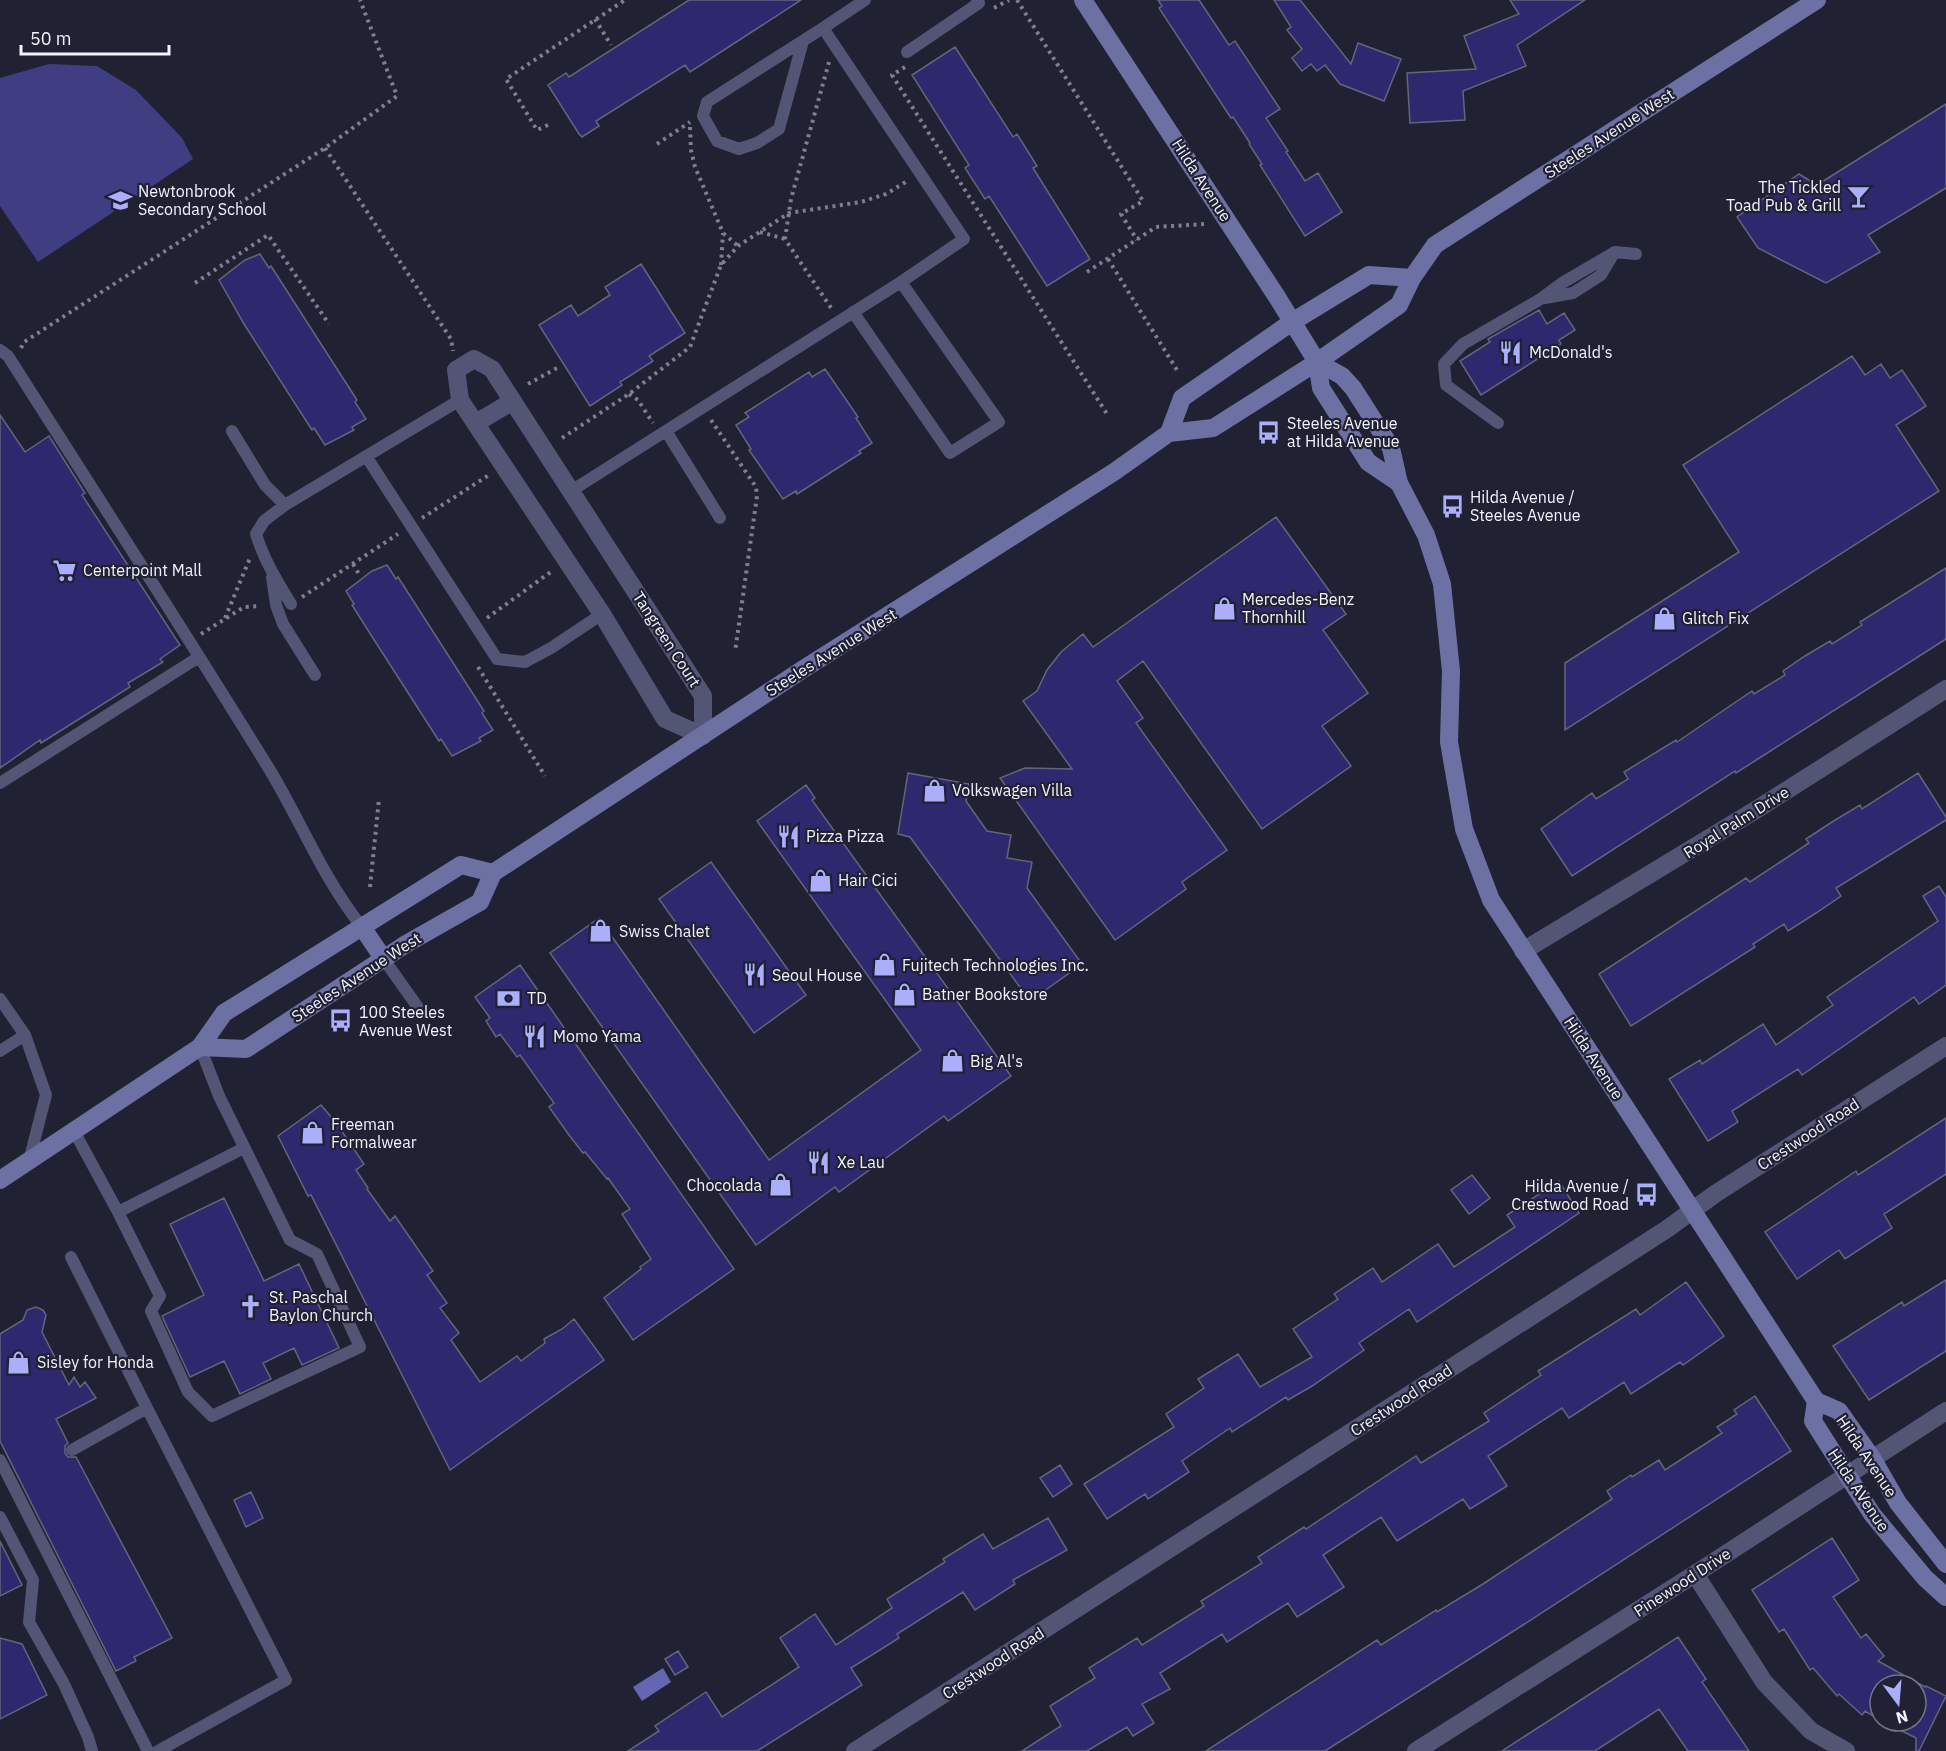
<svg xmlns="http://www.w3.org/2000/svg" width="1946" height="1751" font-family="'IBM Plex Sans',sans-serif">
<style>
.green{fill:#403e83}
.water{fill:#6566b1}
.building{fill:#2e296e;stroke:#63657b;stroke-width:1.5}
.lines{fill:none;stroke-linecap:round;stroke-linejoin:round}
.path{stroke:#7e7f8d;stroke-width:4;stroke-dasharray:3 4.5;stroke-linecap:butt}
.lane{stroke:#535575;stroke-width:12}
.street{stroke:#535575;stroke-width:18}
.secondary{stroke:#6d70a3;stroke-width:18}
.labels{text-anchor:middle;stroke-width:4.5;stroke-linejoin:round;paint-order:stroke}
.street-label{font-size:16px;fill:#f2f3fd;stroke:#202133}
.poi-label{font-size:16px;fill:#f2f3fd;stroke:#202133;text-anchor:start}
</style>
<rect width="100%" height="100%" fill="#202133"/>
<path class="green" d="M49,64L97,66L136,90L182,138L193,159L38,262L0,206V78Z"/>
<path class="water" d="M663,1668L671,1682L642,1701L633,1687Z"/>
<path class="building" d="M689,0H801L690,72L685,65L596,121L599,126L582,137L579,134L548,85L566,73L569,77Z
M1158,0H1199L1229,45L1235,41L1280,109L1266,118L1288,151L1286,152L1305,181L1318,173L1342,212L1305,236L1260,165L1262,164L1249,144L1250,143L1233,117L1231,118L1159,8L1162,6Z
M1274,0H1300L1351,64L1358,43L1401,59L1384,101L1340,84L1325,65L1317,71L1311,64L1302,71L1292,58L1302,49L1287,30L1291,27Z
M1510,0H1585L1517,45L1526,66L1463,91L1465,120L1410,123L1407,73L1476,69L1464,36L1519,14Z
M955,47L1013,137L1017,134L1037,166L1033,168L1090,259L1047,286L989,196L985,199L965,168L969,165L912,75Z
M1946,104V188L1868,235L1880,252L1826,283L1758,248L1737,217L1799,174L1817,185Z
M260,254L269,268L271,266L339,372L357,400L355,402L366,419L352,427L354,430L325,445L314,428L312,430L244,324L219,280L245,260Z
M641,264L685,333L649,356L653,361L620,382L622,385L590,406L539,325L571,305L578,316L610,295L605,287Z
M1539,310L1547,324L1564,313L1575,330L1559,340L1561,344L1481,395L1460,361L1490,342L1488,339Z
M1852,356L1865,375L1881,364L1890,378L1902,370L1926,406L1896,425L1939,491L1565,730V663L1739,552L1683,465Z
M825,369L858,417L856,418L872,443L859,451L861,453L797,494L796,491L783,499L749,450L751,449L736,425L749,417L745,413L809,372L812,377Z
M0,415L25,452L49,436L85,493L82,495L180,645L160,659L163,662L128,683L130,687L41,743L40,740L0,768Z
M1276,517L1346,614L1323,630L1368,693L1322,726L1351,766L1262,829L1143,661L1117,681L1143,718L1136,723L1227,850L1182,882L1186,889L1115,940L1000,778L1025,768L1072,769L1023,701L1037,691L1047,670L1061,652L1083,634L1093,647Z
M387,565L396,579L398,577L466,683L484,711L482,713L493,730L479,738L481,741L452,756L441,739L439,741L371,635L352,605L354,604L346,591L372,571Z
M1946,568V639L1761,757L1736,773L1735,771L1572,876L1541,829L1592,793L1596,799L1628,779L1624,772L1676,740L1677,742L1752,691L1754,694L1785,675L1783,671L1805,656L1830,641L1832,644L1862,625L1860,622Z
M908,773L969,784L966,801L987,831L1011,835L1007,858L1032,862L1027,888L1082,964L1030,1001L910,837L898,834Z
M1918,773L1946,817V820L1836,888L1841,896L1816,913L1788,931L1784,924L1753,944L1755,947L1631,1026L1599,974L1746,878L1750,882L1809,843L1806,839L1832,822L1860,805L1862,809Z
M806,785L815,798L812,800L1011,1076L948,1121L944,1116L839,1192L835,1187L756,1245L550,953L599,918L769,1160L921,1050L757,821Z
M711,862L806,995L754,1033L659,899Z
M1939,886L1946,897V985L1919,1004L1914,997L1802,1075L1798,1069L1732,1111L1738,1122L1708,1141L1669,1079L1700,1060L1702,1064L1763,1024L1776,1045L1833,1005L1827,997L1938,921L1923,896Z
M520,965L734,1269L633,1340L604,1298L641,1269L640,1267L651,1259L622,1214L630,1209L608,1178L607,1179L585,1152L583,1153L569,1135L549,1107L554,1103L520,1055L517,1057L500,1034L496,1037L486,1021L490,1018L475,997Z
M321,1105L337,1124L364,1164L356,1170L368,1188L367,1189L390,1221L395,1216L433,1271L427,1275L447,1303L440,1308L459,1333L451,1340L480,1382L517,1356L521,1361L545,1343L544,1339L562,1329L574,1319L604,1360L450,1470L311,1195L308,1196L278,1136Z
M1946,1118V1174L1884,1214L1892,1228L1845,1259L1839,1250L1797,1279L1765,1232L1856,1171L1858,1175Z
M1472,1175L1490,1198L1469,1214L1451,1190Z
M1559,1181L1579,1213L1417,1322L1409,1309L1359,1343L1364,1350L1312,1386L1288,1400L1286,1397L1232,1432L1230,1428L1182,1461L1189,1472L1148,1499L1145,1494L1107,1519L1084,1484L1174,1427L1166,1414L1204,1388L1198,1379L1238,1354L1260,1387L1312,1357L1293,1329L1338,1299L1334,1294L1373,1268L1382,1282L1438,1244L1454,1267L1515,1227L1507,1215Z
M224,1198L264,1281L299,1264L339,1348L302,1365L294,1348L263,1363L271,1379L240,1394L224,1361L190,1377L162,1316L204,1295L170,1224Z
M1946,1280V1351L1869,1400L1833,1346L1902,1302L1904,1306Z
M1686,1282L1724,1336L1683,1365L1680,1362L1631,1394L1624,1382L1569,1418L1562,1408L1488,1456L1507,1486L1470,1509L1463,1499L1397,1541L1381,1517L1323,1555L1344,1587L1297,1617L1288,1603L1227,1642L1222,1634L1160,1673L1170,1689L1142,1704L1154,1723L1133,1736L1127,1727L1087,1751H1022L1061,1726L1050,1706L1095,1678L1089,1668L1137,1638L1142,1645L1204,1606L1201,1601L1262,1563L1258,1557L1304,1527L1306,1529L1416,1456L1421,1463L1489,1421L1484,1413L1541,1375L1538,1371L1636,1309L1640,1315Z
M36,1307L43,1310L46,1315L42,1332L69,1385L74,1377L80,1387L85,1382L96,1398L56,1419L68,1443L65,1446V1453L68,1457H76L172,1638L134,1657L136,1661L116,1671L0,1441V1334L23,1320L27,1310Z
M1755,1396L1791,1451L1523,1625L1325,1751H1206L1377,1640L1381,1645L1436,1610L1437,1612L1483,1584L1612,1499L1607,1491L1631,1475L1632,1477L1659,1460L1665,1470L1722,1433L1717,1427L1737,1414L1734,1410Z
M1060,1465L1072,1484L1053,1497L1040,1478Z
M251,1492L263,1518L246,1527L234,1500Z
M1048,1518L1067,1550L1013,1580L1015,1584L975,1610L963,1592L897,1634L899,1638L851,1668L862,1685L757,1751H628L659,1731L655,1726L706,1692L722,1717L799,1667L780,1638L815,1614L836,1645L892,1608L887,1599L945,1562L943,1559L983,1534L993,1549Z
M1832,1538L1859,1580L1833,1597L1861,1638L1866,1634L1884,1656L1878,1661L1925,1687L1926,1686L1946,1696L1919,1751H1916V1738L1882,1721H1916V1685H1880V1720L1865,1711L1862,1715L1839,1694L1837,1696L1813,1668L1810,1670L1784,1629L1779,1632L1752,1590Z
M0,1541L22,1585L0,1596Z
M1678,1637L1706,1679L1702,1682L1749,1751H1688L1659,1709L1595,1751H1502Z
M0,1638L22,1644L47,1695L0,1719Z
M678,1651L688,1667L675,1675L665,1659Z"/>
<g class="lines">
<path class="path" d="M1017,0L1143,201L1121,214L1137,240
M994,8L1009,0
M595,19L611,45
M829,62L791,199L785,239L831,308
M905,67L892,75L1107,414
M548,125L537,130L506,79L625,0
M690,127L691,150L695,167L723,233L738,246
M657,144L690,122
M325,148L451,339L453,351
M760,232L785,239
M1108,259L1177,370
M721,265L723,233
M1087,272L1156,227L1206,224
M195,283L268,235L329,324
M21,348L24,342L325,148L397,96L360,0
M528,384L557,368
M629,394L638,400L653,423
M711,420L756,487L757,496L735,652
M562,438L629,394L690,347L721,265L738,246L789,213L861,202L886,194L909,180
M422,518L489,475
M353,564L360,576
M302,597L398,534
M225,618L250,558
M487,618L552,571
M201,634L244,607L260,606
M478,667L545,776
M370,887L379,799"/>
<path class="lane" d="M865,0L823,28L964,239L901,282
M803,41L779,129L757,143L739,149L717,141L703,116L707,102L823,28
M907,52L979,3L977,0
M1545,298L1573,293L1601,275L1614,253
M0,350L8,356C95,493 183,629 268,767C300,819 323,879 362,927
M1498,423L1446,385L1444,364L1463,344L1539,300L1562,283L1615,252L1636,254
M232,431L265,485L285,505
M666,431L720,518
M366,456L497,659L525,662L551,648L602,614
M571,491L901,282L999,422L950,453L853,312
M272,577L276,605L283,624L315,675
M291,604C277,581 264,560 256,534L264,521L285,505L460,400
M0,783L199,657
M383,958L417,1006
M0,999L25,1035L46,1095L29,1161
M0,1051L25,1035
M74,1131L118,1212L160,1296L151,1311L188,1392L212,1416L360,1347L317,1254L290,1240L219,1096L200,1047
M118,1212L244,1148
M71,1257L147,1408L72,1450
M147,1408L286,1680L158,1751
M0,1460L148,1751
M0,1517L33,1580L29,1622L64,1684L88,1737L92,1751"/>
<path class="street" d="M474,359L492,369L703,696V736L665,719L602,614L460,400L456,370Z
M476,423L513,401
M1523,951L1759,808L1946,689
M1695,1574L1764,1682L1811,1731L1846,1751
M855,1751L1667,1229L1715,1194L1946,1046
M1416,1751L1695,1574L1946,1411"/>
<path class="secondary" d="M1083,0L1277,297L1317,362L1321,388L1368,462L1399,483
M1317,362L1342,376L1353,388L1385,438L1391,448L1399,483L1426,535L1442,584L1451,671L1449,742L1464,829L1491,900L1816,1401L1839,1411L1872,1458L1898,1503L1946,1564
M1169,433L1182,398L1292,322L1369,275L1412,278
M362,927L383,958
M200,1047L246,1049L406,944L480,902L493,873L805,668L1114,472L1169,433L1213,428L1317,362L1399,305L1412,278L1435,245L1817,0
M0,1180L200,1047L224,1013L461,865L493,873
M1816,1401L1813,1421L1872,1514L1925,1578L1946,1597"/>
</g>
<defs>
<symbol id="bar-bare" viewBox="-9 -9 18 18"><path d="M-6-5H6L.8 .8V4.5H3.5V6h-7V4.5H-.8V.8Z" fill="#abaffb" stroke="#202133" stroke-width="2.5" paint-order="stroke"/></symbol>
<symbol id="school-bare" viewBox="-9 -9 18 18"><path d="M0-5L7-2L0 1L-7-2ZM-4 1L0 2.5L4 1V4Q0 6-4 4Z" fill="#abaffb" stroke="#202133" stroke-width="2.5" paint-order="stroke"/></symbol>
<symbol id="restaurant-bare" viewBox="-9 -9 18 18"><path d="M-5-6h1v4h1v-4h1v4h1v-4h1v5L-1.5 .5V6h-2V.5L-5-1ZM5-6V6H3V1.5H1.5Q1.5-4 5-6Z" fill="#abaffb" stroke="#202133" stroke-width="2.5" paint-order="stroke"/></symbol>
<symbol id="bus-bare" viewBox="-9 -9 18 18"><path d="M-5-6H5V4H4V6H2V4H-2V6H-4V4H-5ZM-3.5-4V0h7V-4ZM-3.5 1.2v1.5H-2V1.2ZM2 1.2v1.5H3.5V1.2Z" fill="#abaffb" stroke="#202133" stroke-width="2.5" paint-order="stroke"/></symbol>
<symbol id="supermarket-bare" viewBox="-9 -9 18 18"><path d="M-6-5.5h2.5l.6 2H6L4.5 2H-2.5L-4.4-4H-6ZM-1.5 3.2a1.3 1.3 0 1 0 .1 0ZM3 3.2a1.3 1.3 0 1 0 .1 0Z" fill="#abaffb" stroke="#202133" stroke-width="2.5" paint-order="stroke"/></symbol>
<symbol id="shop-bare" viewBox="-9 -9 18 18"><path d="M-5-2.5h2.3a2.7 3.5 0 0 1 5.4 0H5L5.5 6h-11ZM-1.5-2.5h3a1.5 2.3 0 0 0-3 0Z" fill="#abaffb" stroke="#202133" stroke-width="2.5" paint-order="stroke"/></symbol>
<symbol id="bank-bare" viewBox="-9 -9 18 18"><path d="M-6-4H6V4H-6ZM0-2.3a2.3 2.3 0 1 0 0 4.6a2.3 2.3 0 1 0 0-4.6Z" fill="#abaffb" stroke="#202133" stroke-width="2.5" paint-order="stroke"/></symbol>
<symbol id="church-bare" viewBox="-9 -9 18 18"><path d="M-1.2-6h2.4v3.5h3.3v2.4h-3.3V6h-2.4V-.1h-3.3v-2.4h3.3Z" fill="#abaffb" stroke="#202133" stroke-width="2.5" paint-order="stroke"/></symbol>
</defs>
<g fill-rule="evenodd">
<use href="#bar-bare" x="1842" y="180" width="33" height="33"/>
<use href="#school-bare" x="104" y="184" width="33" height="33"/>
<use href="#restaurant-bare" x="1494" y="336" width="33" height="33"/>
<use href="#bus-bare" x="1252" y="416" width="33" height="33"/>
<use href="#bus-bare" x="1436" y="490" width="33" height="33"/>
<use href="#supermarket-bare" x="48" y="554" width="33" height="33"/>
<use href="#shop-bare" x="1208" y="592" width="33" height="33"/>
<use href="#shop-bare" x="1648" y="602" width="33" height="33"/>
<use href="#shop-bare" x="918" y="774" width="33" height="33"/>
<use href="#restaurant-bare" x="772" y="820" width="33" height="33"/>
<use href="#shop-bare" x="804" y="864" width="33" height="33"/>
<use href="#shop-bare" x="584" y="914" width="33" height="33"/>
<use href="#shop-bare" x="868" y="948" width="33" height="33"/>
<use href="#restaurant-bare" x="738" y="958" width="33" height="33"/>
<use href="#shop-bare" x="888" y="978" width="33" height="33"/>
<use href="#bank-bare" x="492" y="982" width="33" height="33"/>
<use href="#bus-bare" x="324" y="1004" width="33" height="33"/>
<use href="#restaurant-bare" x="518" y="1020" width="33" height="33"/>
<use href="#shop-bare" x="936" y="1044" width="33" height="33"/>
<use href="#shop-bare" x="296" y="1116" width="33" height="33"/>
<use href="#restaurant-bare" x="802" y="1146" width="33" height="33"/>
<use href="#shop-bare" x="764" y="1168" width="33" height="33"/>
<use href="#bus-bare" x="1630" y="1178" width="33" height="33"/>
<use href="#church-bare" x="234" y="1290" width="33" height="33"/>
<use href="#shop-bare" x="2" y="1346" width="33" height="33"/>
</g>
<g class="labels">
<g class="street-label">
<text transform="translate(1609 133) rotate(-33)" y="6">Steeles Avenue West</text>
<text transform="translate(1202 180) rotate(57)" y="6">Hilda Avenue</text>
<text transform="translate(667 639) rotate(57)" y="6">Tangreen Court</text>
<text transform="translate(831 652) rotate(-32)" y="6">Steeles Avenue West</text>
<text transform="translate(1736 822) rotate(-32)" y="6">Royal Palm Drive</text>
<text transform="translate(356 977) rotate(-33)" y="6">Steeles Avenue West</text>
<text transform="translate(1594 1058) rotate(57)" y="6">Hilda Avenue</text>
<text transform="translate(1808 1134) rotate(-33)" y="6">Crestwood Road</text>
<text transform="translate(1401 1400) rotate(-33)" y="6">Crestwood Road</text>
<text transform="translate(1867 1456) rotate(56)" y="6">Hilda Avenue</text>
<text transform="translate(1859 1490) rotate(56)" y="6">Hilda AVenue</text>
<text transform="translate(1682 1582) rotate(-33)" y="6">Pinewood Drive</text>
<text transform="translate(993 1663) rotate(-33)" y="6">Crestwood Road</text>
</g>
<g class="poi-label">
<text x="1841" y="193" text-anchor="end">The Tickled<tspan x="1841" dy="18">Toad Pub &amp; Grill</tspan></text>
<text x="138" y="197">Newtonbrook<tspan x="138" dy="18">Secondary School</tspan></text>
<text x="1529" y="358">McDonald's</text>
<text x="1287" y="429">Steeles Avenue<tspan x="1287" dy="18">at Hilda Avenue</tspan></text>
<text x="1470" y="503">Hilda Avenue /<tspan x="1470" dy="18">Steeles Avenue</tspan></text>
<text x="83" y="576">Centerpoint Mall</text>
<text x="1242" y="605">Mercedes-Benz<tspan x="1242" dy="18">Thornhill</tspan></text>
<text x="1682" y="624">Glitch Fix</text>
<text x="952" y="796">Volkswagen Villa</text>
<text x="806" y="842">Pizza Pizza</text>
<text x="838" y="886">Hair Cici</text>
<text x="619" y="937">Swiss Chalet</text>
<text x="902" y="971">Fujitech Technologies Inc.</text>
<text x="772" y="981">Seoul House</text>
<text x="922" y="1000">Batner Bookstore</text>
<text x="527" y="1004">TD</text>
<text x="359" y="1018">100 Steeles<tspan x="359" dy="18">Avenue West</tspan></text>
<text x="553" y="1042">Momo Yama</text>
<text x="970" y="1067">Big Al's</text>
<text x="331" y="1130">Freeman<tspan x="331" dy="18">Formalwear</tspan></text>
<text x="837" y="1168">Xe Lau</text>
<text x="762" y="1191" text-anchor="end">Chocolada</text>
<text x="1629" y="1192" text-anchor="end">Hilda Avenue /<tspan x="1629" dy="18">Crestwood Road</tspan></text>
<text x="269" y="1303">St. Paschal<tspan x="269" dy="18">Baylon Church</tspan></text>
<text x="37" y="1368">Sisley for Honda</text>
</g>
</g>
<g transform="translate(1898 1703) rotate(164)"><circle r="28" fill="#202133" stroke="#747584" stroke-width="1.5"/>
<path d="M0-4.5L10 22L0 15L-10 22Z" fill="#abaffb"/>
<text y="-9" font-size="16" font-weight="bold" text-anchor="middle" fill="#f2f3fd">N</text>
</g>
<path d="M21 45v9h148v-9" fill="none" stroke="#f2f3fd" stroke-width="3"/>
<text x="30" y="45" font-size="18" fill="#f2f3fd" stroke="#202133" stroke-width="4.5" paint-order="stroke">50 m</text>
</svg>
